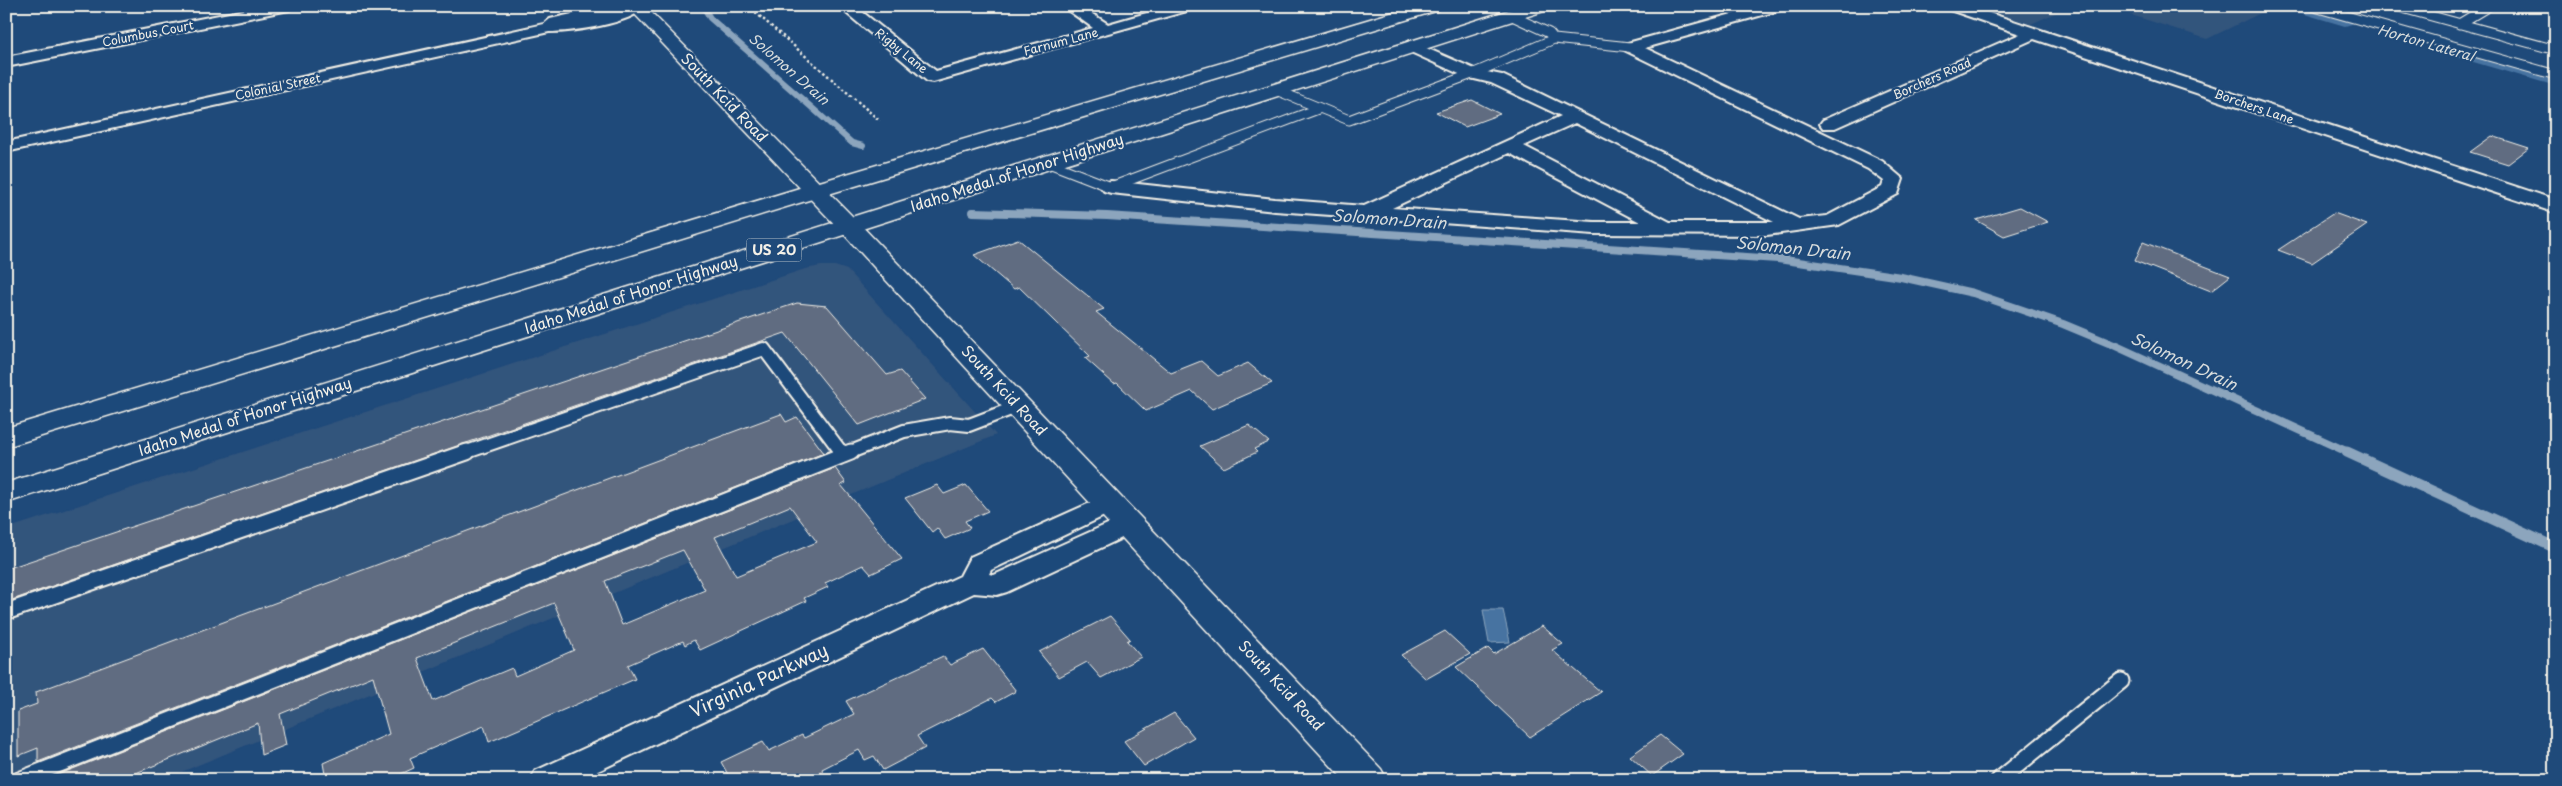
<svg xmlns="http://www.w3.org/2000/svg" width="2562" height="786" font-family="'Playpen Sans',sans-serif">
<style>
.built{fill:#33547c}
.water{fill:#4673a1;stroke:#8ca5bd}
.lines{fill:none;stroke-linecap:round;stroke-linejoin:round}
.stream-far2{stroke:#8ca5bd;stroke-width:6}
.stream-far1{stroke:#8ca5bd;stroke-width:8}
.stream{stroke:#8ca5bd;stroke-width:11}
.canal{fill:#4673a1;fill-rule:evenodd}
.building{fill:#616c81;stroke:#f4f1e8;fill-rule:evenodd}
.service-far2-casing{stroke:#f4f1e8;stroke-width:11}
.service-far1-casing{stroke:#f4f1e8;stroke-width:16}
.service-casing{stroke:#f4f1e8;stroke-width:19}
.minor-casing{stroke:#f4f1e8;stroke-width:4}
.tertiary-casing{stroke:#f4f1e8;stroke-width:3}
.primary-casing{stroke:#f4f1e8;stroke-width:3}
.path{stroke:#f4f1e8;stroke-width:2.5;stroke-dasharray:2.5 2.5;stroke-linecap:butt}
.service-far2{stroke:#1f4a7a;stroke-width:9}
.service-far1{stroke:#1f4a7a;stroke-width:12}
.service{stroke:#1f4a7a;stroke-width:15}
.minor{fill:#1f4a7a;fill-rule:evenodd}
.tertiary{fill:#1f4a7a;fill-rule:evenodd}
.primary{fill:#1f4a7a;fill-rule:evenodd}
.labels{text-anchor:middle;stroke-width:4.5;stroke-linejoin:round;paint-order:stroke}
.far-street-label{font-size:12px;fill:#f4f1e8;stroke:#1f4a7a}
.far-water-label{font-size:14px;font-style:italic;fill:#dadedd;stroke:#1f4a7a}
.shield{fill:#1f4a7a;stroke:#b4bfc7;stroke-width:1}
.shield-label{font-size:14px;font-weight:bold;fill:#f4f1e8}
.street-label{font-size:15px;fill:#f4f1e8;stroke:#1f4a7a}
.water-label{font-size:16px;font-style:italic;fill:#dadedd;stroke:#1f4a7a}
.near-street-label{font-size:18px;fill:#f4f1e8;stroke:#1f4a7a}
</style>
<rect width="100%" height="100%" fill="#1f4a7a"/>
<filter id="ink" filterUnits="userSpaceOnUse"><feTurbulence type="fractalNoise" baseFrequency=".02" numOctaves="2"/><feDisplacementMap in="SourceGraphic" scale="10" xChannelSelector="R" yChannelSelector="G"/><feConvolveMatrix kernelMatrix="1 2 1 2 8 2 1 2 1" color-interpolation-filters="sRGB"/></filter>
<g filter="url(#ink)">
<path class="built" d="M1977,6H2071L2031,24Z
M2103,6H2266L2271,8L2207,39Z
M821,266H835L847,270L996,435L162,780H6V529L805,269Z"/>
<path class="water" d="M1483,610H1503L1510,642L1489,643Z"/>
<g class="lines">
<path class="stream-far2" d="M703,6L710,18L852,143L863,146"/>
<path class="stream-far1" d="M973,212L1107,216L1778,259L1901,277L1973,293L2063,324L2116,346L2350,453"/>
<path class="stream" d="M2347,452L2556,548"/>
<path class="canal" d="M2288,6H2318L2352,16L2354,20L2352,24L2345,26L2291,10Z
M2446,42L2556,74V86L2439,52L2436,48L2439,44Z"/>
</g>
<path class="building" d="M1472,100L1500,114L1465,127L1436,112Z
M2492,136L2529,148L2508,164L2470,152Z
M2020,207L2048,222L2004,236L1976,220Z
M2334,213L2367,225L2312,263L2278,250Z
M1018,239L1104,309L1096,312L1171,373L1201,361L1218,376L1248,363L1272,383L1212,409L1192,391L1146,411L1117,383L1114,384L1085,358L1090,356L1019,287L1014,289L974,255Z
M2143,242L2230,276L2211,291L2135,261Z
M797,303L827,306L887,375L900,371L925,399L859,425L785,333L9,601V568Z
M781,414L786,422L797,417L824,453L38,762V748L18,756V711L37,704L36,692Z
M1249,425L1269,442L1254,449L1257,452L1224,468L1200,446Z
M835,468L846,483L841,485L902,559L871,574L863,565L825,583L828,587L804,598L806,601L700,650L694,640L685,645L683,641L628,665L635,679L489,742L484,726L410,758L414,768L388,780H326L323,763L389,734L373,676L280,714L286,745L261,755L258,723L119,780H45ZM790,506L817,542L736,576L715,537ZM683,550L705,590L622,625L605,581ZM554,603L574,650L515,676L512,668L433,701L417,658Z
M937,485L944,494L966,485L988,511L965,521L970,528L945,539L937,528L932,532L905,498Z
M1110,616L1130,639L1127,641L1141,657L1101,678L1087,662L1059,677L1039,652Z
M1542,626L1563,644L1552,650L1601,692L1530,737L1456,667L1488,648L1494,654Z
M1445,631L1470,654L1426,679L1401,655Z
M983,649L1016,691L996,702L992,698L917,736L925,748L883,770L874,756L865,760L859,750L822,769L823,772L807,780H731L721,762L763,742L769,751L802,735L804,738L854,714L846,701L943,656L950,665Z
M1174,713L1194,737L1144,766L1124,741Z
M1660,735L1683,754L1652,776L1630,756Z"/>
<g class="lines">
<defs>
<path id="service-far2" d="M2311,6L2556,75
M2395,6L2556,50
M2459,24L2489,6
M1554,39L1630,47
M1276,90L1349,120L1472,74L1554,39L1549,33L1510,15
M1049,163L1111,187L1318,109"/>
<path id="service-far1" d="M464,453L764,349L842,453
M848,453L904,431L950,423L969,425L1019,406"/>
<path id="service" d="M841,452L843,455
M6,612L467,452
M19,780L851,452
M1999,780L2121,681"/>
<path id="minor" d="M265,6H296L289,10L6,67V57Z
M607,6H646C632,24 571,32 549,32L6,152V142L544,24L550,19Z
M838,6H855L936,71L1093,28L1062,6H1080L1108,24L1171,6H1196L1194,9L933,82L927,81Z
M1761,6H1786L1784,9L1645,48L1882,161L1903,179L1898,194L1839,225L1767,235L1594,234L1275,211L1111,193L1104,191L1101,187L1104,183L1111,181L1275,199L1364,206L1561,116L1491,83L1466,77L1404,49L1402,46L1410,41L1477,70L1502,75L1799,219L1827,216L1882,187L1884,181L1868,169L1624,50L1622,47L1624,44ZM1575,123L1774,222H1670L1524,146ZM1509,153L1640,222H1594L1392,208Z
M1945,6H1968L2556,200V213L2034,39L1835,128H1823L1820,124L1823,120L2020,34L1947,9Z
M1110,494L1119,497L1123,503L1119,509L991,570L989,574L994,575L1121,518L1130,515L1139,518L1143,524L1139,530L1007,592L997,595L974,593L579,780H531L535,771L960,576L970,557Z"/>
<path id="tertiary" d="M627,6H645L857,221L1381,769L1387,780H1344L841,231Z"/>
<path id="primary" d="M1414,6H1441L1439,10L822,196L6,447V428L806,186Z
M1522,6H1549L1547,10L6,503V483Z"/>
</defs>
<use href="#service-far2" class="service-far2-casing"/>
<use href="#service-far1" class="service-far1-casing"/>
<use href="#service" class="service-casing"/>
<use href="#minor" class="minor-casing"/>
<use href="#tertiary" class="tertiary-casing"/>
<use href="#primary" class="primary-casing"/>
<path class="path" d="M748,6L880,121"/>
<use href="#service-far2" class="service-far2"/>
<use href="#service-far1" class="service-far1"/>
<use href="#service" class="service"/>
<use href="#minor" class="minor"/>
<use href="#tertiary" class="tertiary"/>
<use href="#primary" class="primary"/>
</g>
</g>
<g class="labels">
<g class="far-street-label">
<text transform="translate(148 34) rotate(-11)" y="4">Columbus Court</text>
<text transform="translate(1061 42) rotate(-15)" y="4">Farnum Lane</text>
<text transform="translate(901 51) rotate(39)" y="4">Rigby Lane</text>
<text transform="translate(1932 79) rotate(-24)" y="4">Borchers Road</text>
<text transform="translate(278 87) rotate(-12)" y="4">Colonial Street</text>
<text transform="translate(2254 107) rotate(19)" y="4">Borchers Lane</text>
</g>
<g class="far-water-label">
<text transform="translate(2426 43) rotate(16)" y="5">Horton Lateral</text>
<text transform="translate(789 69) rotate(41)" y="5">Solomon Drain</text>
</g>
<rect class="shield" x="746.5" y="238.5" width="55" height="23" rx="4"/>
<g class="shield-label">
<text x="774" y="255">US 20</text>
</g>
<g class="street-label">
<text transform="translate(724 98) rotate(46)" y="5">South Kcid Road</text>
<text transform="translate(1017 173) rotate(-18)" y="5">Idaho Medal of Honor Highway</text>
<text transform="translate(631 295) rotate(-18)" y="5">Idaho Medal of Honor Highway</text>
<text transform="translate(1004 391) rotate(47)" y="5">South Kcid Road</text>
<text transform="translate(245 417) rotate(-18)" y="5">Idaho Medal of Honor Highway</text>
<text transform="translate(1281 686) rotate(47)" y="5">South Kcid Road</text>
</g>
<g class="water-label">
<text transform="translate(1389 219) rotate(4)" y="6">Solomon Drain</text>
<text transform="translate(1793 248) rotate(6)" y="6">Solomon Drain</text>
<text transform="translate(2184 361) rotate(25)" y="6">Solomon Drain</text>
</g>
<g class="near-street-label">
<text transform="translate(759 681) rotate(-25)" y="6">Virginia Parkway</text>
</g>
</g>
<rect width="2562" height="786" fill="none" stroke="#1f4a7a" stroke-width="25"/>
<rect x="12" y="12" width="2537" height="761" fill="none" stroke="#f4f1e8" stroke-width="2" filter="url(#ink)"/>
</svg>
